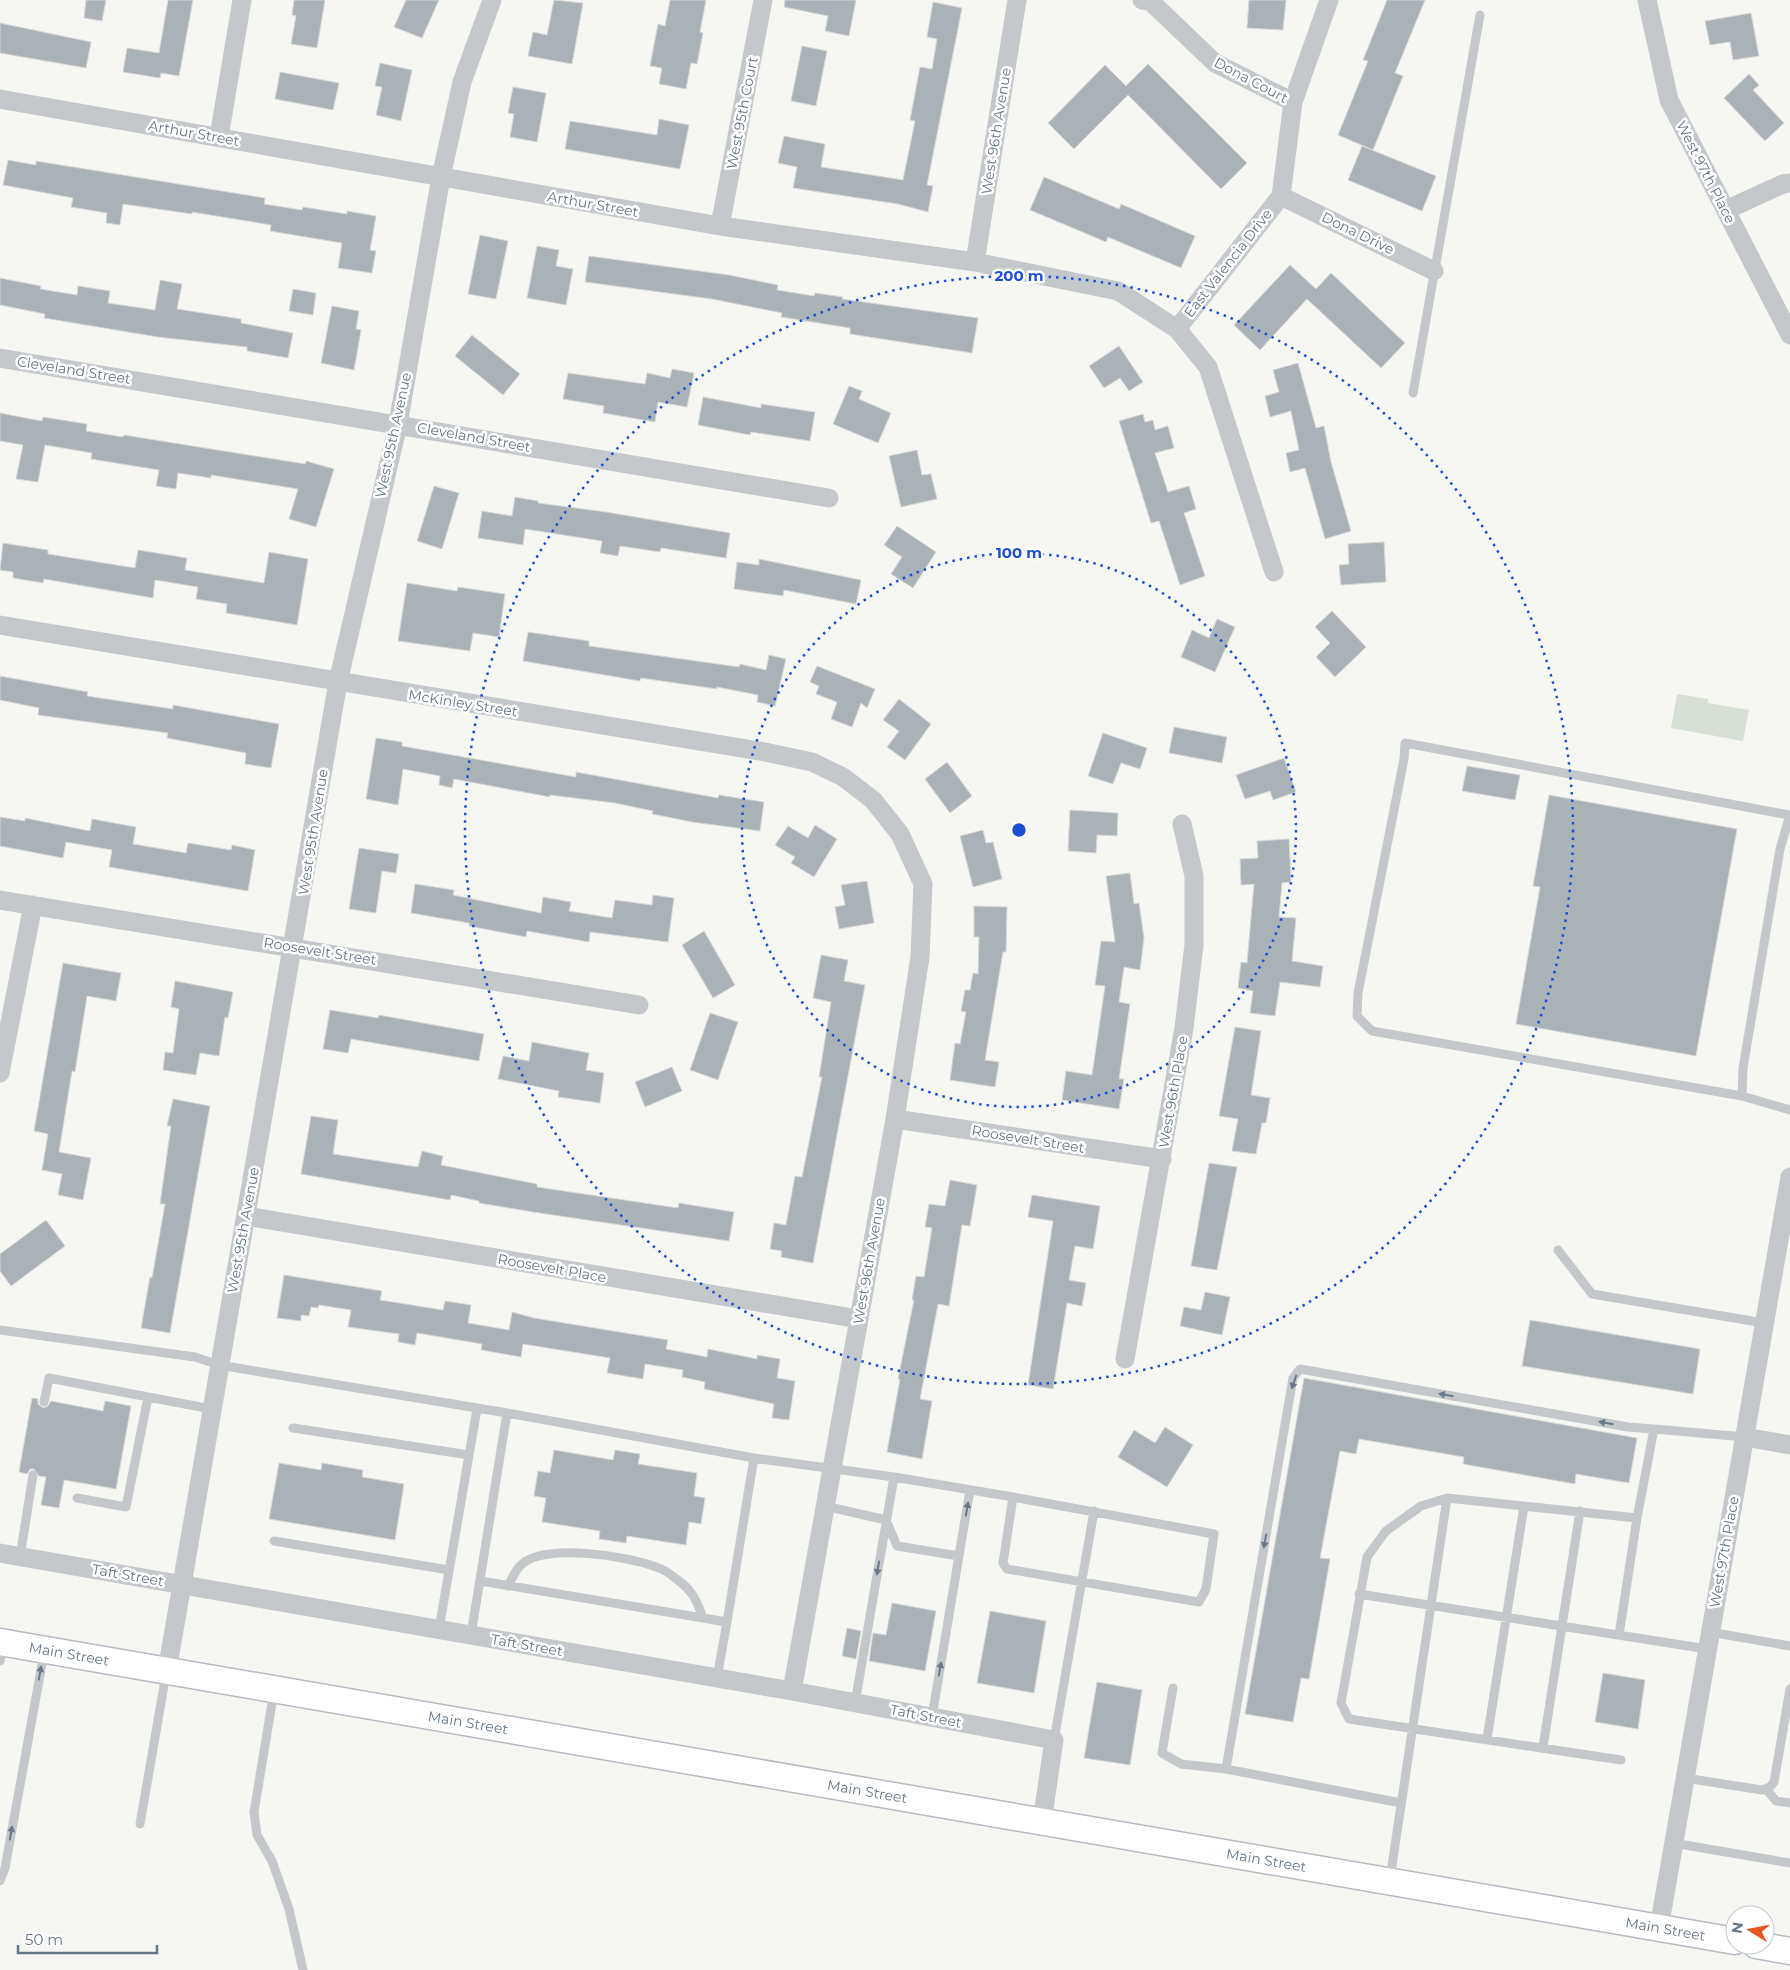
<svg xmlns="http://www.w3.org/2000/svg" width="1790" height="1970" font-family="Montserrat,sans-serif">
<style>
.green{fill:#d7ded4}
.building{fill:#aab1b7;stroke:#d8d8d6}
.lines{fill:none;stroke-linecap:round;stroke-linejoin:round}
.secondary-casing{stroke:#b6bbc0;stroke-width:29}
.service{stroke:#c4c8cb;stroke-width:9}
.minor{stroke:#c4c8cb;stroke-width:19}
.secondary{stroke:#fff;stroke-width:26}
.oneway{fill:#697988}
.ring{fill:none;stroke:#1d4ed8;stroke-width:2.5;stroke-dasharray:2.5 5}
.labels{text-anchor:middle;stroke-width:5;stroke-linejoin:round;paint-order:stroke}
.street-label{font-size:14px;fill:#647585;stroke:#fff}
.centre{fill:#1d4ed8;stroke:#fff;stroke-width:2.5}
.ring-label{font-size:15px;text-anchor:middle;font-weight:bold;fill:#1d4ed8;stroke:#fff;stroke-width:5;stroke-linejoin:round;paint-order:stroke}
</style>
<rect width="100%" height="100%" fill="#f6f7f3"/>
<path class="green" d="M1677,694L1708,699V703L1749,710L1743,741L1671,728Z"/>
<path class="building" d="M86,0H106L102,21L84,18Z
M168,0H193L179,76L161,73L160,78L123,72L127,48L159,53Z
M294,0H325L317,48L291,44L296,16L292,15Z
M406,0H439L422,38L394,27Z
M554,0L583,3L572,64L528,56L533,32L547,35Z
M670,0H706L700,32L703,33L697,64L691,63L686,89L659,84L662,68L650,66L658,24L665,26Z
M785,0H856L849,36L825,31L828,16L784,7Z
M1249,0H1286L1283,30L1247,28Z
M1387,0H1425L1395,73L1403,76L1373,150L1338,135L1368,61L1363,60Z
M933,2L962,8L927,185L933,186L928,212L898,204L793,188L797,167L778,163L784,136L825,144L821,167L903,180L915,121L910,120L920,67L932,69L937,39L927,37Z
M1751,13L1759,56L1733,60L1730,42L1710,45L1705,21Z
M0,23L91,42L86,68L0,53Z
M802,46L827,51L816,106L791,101Z
M380,63L412,70L401,121L376,115L382,87L375,86Z
M1148,64L1247,163L1221,189L1128,95L1074,149L1048,123L1105,65L1126,86Z
M280,72L339,83L333,110L275,99Z
M1749,74L1759,85L1753,90L1784,123L1765,141L1724,98Z
M513,87L546,93L537,142L510,137L514,114L508,113Z
M659,119L689,125L680,169L565,149L570,121L657,135Z
M1362,146L1436,176L1422,211L1348,180Z
M8,160L36,165V161L265,198L264,204L302,210L303,207L347,214V211L376,216L370,250L376,251L372,273L338,268L342,243L270,231L271,225L192,212V214L123,204L120,225L106,223L107,213L71,207L73,198L3,185Z
M1044,177L1119,209L1121,204L1195,236L1181,268L1108,237L1106,242L1030,210Z
M480,235L508,241L496,299L468,294Z
M537,246L559,250L556,266L573,269L566,305L527,298Z
M589,256L729,275L778,285L777,290L814,296L815,293L843,297L842,299L978,318L972,353L850,334V328L781,317L782,313L712,299L585,282Z
M1290,265L1316,289L1331,273L1405,343L1381,368L1307,299L1260,350L1234,325Z
M0,278L41,286L40,289L77,295L78,286L110,291L108,303L155,310L160,280L182,284L177,309L241,319V323L293,333L288,358L247,351V347L158,337L44,318L45,314L0,305Z
M293,289L316,293L313,315L289,311Z
M332,306L359,311L356,329L361,330L354,370L321,363Z
M472,335L520,374L503,395L455,356Z
M1119,346L1143,382L1129,391L1120,378L1104,388L1089,366Z
M1298,363L1316,428L1324,426L1331,462L1351,531L1325,539L1305,468L1290,472L1286,453L1299,450L1291,411L1270,417L1265,396L1279,392L1273,370Z
M672,369L694,373L687,407L658,402L655,422L603,413L604,406L563,399L568,373L645,384L647,373L670,378Z
M849,386L862,391L859,399L891,413L878,443L833,424Z
M703,397L761,408V404L815,412L810,441L751,432L750,435L698,425Z
M0,413L42,421L43,417L87,424L86,431L123,437L124,435L305,464L306,461L334,469L316,527L289,519L298,489L211,475V478L178,473L176,489L156,486L159,470L91,459L92,453L45,445L38,482L16,479L23,445L0,441Z
M1143,414L1145,422L1153,420L1155,430L1168,426L1174,448L1155,453L1168,492L1189,486L1196,509L1184,513L1205,576L1180,585L1159,521L1151,523L1119,421Z
M917,450L922,475L931,474L937,499L901,507L889,456Z
M434,486L459,493L442,549L417,541Z
M515,497L538,501V503L606,512L730,533L726,558L661,548L660,552L620,546L618,556L600,553L602,541L525,529L523,545L478,538L482,511L512,516Z
M897,526L936,552L913,588L891,574L902,557L884,545Z
M1384,542L1386,582L1341,585L1339,565L1349,564L1348,544Z
M3,543L48,550V554L135,568L138,550L187,558L185,570L264,583L269,552L308,559L297,625L226,613L227,604L196,599L198,587L155,580L153,598L44,579L43,583L13,578V572L0,570Z
M759,559L861,580L856,604L784,590L783,596L734,589L737,562L759,565Z
M407,583L457,591L458,587L505,594L499,637L473,633L470,651L398,641Z
M1332,611L1366,647L1335,677L1316,657L1330,643L1315,627Z
M1217,619L1235,627L1215,672L1181,657L1192,630L1209,638Z
M528,632L589,641V646L739,667L740,664L766,670L769,655L786,659L775,706L757,702L758,695L717,687V689L641,678L640,681L523,661Z
M817,666L875,689L867,708L861,703L852,727L831,719L837,702L816,694L819,686L810,682Z
M0,676L88,692L87,696L173,709V705L279,724L271,768L245,764L246,753L167,738L168,733L38,715L39,708L0,700Z
M899,699L931,724L905,760L887,747L899,731L883,720Z
M1174,727L1227,737L1222,763L1169,753Z
M1103,733L1147,748L1140,769L1121,763L1113,784L1088,776Z
M376,738L402,742V746L576,777V772L718,798L719,795L764,802L760,831L692,822L652,814L653,811L615,803L550,795V797L454,779L452,788L439,785L440,776L403,769L398,805L366,799Z
M1284,758L1296,792L1273,800L1270,791L1245,799L1236,775Z
M947,762L972,796L950,813L925,779Z
M1467,766L1520,775L1515,800L1462,791Z
M1549,795L1737,829L1696,1056L1516,1024L1540,887L1533,886Z
M1070,810L1118,813L1117,836L1097,835L1096,853L1068,851Z
M0,817L25,821V818L90,831L92,819L136,827L133,844L186,853L188,843L231,850L232,845L255,850L248,891L109,867L112,850L66,842L63,858L0,846Z
M815,825L837,839L814,877L791,863L795,857L775,845L788,826L808,838Z
M983,830L986,843L993,842L1002,879L973,887L960,836Z
M1289,839L1291,882L1282,883L1279,917L1296,918L1292,961L1323,966L1320,987L1280,982L1275,1016L1250,1013L1253,991L1238,988L1241,962L1247,963L1254,884L1241,885L1240,859L1258,858L1257,841Z
M359,848L399,854L396,873L382,871L376,913L349,909Z
M1130,873L1134,904L1139,903L1144,938L1140,970L1124,967L1119,1002L1130,1004L1119,1079H1124L1119,1109L1062,1100L1066,1071L1092,1075L1105,986L1095,985L1101,941L1115,942L1106,876Z
M867,881L874,923L839,929L835,907L845,905L841,885Z
M415,884L454,890L453,895L541,913L543,897L571,902L569,911L612,918L615,900L652,905L653,895L674,898L668,942L590,932L589,942L527,931L526,937L469,926V923L411,913Z
M974,906L1007,907L1006,952H1003L985,1060L999,1062L995,1087L950,1080L955,1043L960,1044L966,1012L961,1011L965,990H970L973,973L978,974L979,937H974Z
M704,931L735,985L713,998L682,945Z
M821,955L848,960L844,981L865,985L813,1263L781,1257L782,1251L770,1249L774,1223L786,1225L795,1176L802,1177L822,1077H819L831,1002L813,998Z
M63,963L121,973L116,1001L87,996L75,1072L72,1071L59,1152L91,1158L83,1200L58,1195L62,1174L42,1170L48,1134L34,1131Z
M175,981L233,992L228,1018L225,1017L219,1056L200,1053L196,1075L163,1070L165,1052L173,1053L179,1009L171,1007Z
M330,1010L378,1018L379,1015L484,1034L479,1061L351,1039L348,1053L323,1049Z
M710,1013L738,1022L718,1080L690,1070Z
M1235,1027L1261,1031L1251,1095L1270,1098L1266,1123H1262L1256,1154L1232,1151L1238,1119L1219,1116Z
M532,1042L589,1053L586,1070L604,1073L600,1103L558,1097L559,1091L498,1079L503,1056L529,1061Z
M672,1067L682,1091L645,1107L635,1082Z
M173,1099L210,1106L170,1333L141,1328L150,1277L152,1278L165,1204H160L171,1126H167Z
M311,1116L338,1120L333,1154L418,1167L422,1151L443,1156L441,1165L537,1184V1187L678,1208L679,1203L734,1212L729,1241L533,1212L479,1203V1201L451,1195L450,1200L301,1174Z
M1209,1163L1237,1167L1217,1270L1191,1266Z
M950,1180L977,1185L970,1226L962,1225L949,1306L938,1304L920,1399L932,1401L922,1459L887,1452L900,1379H898L914,1300H912L916,1276L924,1277L932,1228L925,1227L929,1204L945,1206Z
M1032,1195L1100,1206L1093,1249L1075,1246L1069,1280L1086,1283L1082,1306L1067,1303L1053,1389L1028,1385L1053,1221L1028,1217Z
M46,1220L65,1246L11,1286L0,1271V1254Z
M284,1275L382,1291L380,1300L443,1310L445,1301L471,1305L468,1323L509,1330L512,1312L534,1318L668,1340L666,1349L707,1357L708,1349L757,1359V1355L780,1359L777,1378L795,1381L789,1420L772,1418L774,1404L704,1389L705,1382L682,1377L683,1370L645,1364L643,1379L607,1373L610,1358L523,1344L521,1357L481,1350L482,1344L417,1333L415,1345L398,1342L399,1334L348,1327L351,1310L319,1305L318,1308L311,1307L309,1316L301,1315V1321L277,1318Z
M1205,1292L1230,1297L1222,1335L1180,1326L1184,1307L1201,1310Z
M1530,1320L1700,1349L1693,1394L1522,1366Z
M1304,1378L1637,1438L1629,1483L1576,1474L1575,1484L1463,1464L1464,1457L1359,1439L1356,1454L1340,1451L1320,1558L1330,1559L1309,1679L1301,1678L1293,1722L1245,1714Z
M32,1398L38,1399V1404L43,1408L48,1406L51,1401L103,1411L105,1401L131,1406L116,1489L64,1480L59,1508L41,1505L46,1477L39,1476L34,1469H30L27,1474L19,1472Z
M1165,1427L1193,1445L1167,1487L1118,1457L1134,1430L1155,1443Z
M554,1450L613,1460L615,1450L640,1454L638,1464L697,1473L694,1496L705,1498L701,1524L689,1522L686,1545L627,1536L626,1543L599,1539L600,1531L542,1522L546,1498L534,1496L538,1471L550,1473Z
M279,1463L321,1470L322,1463L363,1470L362,1477L404,1484L395,1540L269,1519Z
M892,1603L936,1611L925,1671L869,1661L873,1633L886,1635Z
M990,1611L1046,1621L1034,1693L977,1683Z
M847,1628L861,1631L856,1659L842,1656Z
M1603,1673L1645,1680L1638,1729L1595,1722Z
M1097,1682L1142,1690L1130,1765L1084,1758Z"/>
<g class="lines">
<defs>
<g id="secondary">
<path id="s1" d="M0,1642L1735,1941"/>
<path d="M1756,1945L1790,1951"/>
</g>
</defs>
<use href="#secondary" class="secondary-casing"/>
<path class="service" d="M1413,393L1480,15
M1790,815L1780,849L1743,1068L1742,1096L1790,1110
M1742,1096L1372,1031L1357,1016L1358,993L1404,759L1405,743L1789,815
M1558,1250L1592,1294L1764,1323
M0,1330L195,1357L219,1365L507,1413L754,1458L894,1477L1013,1497
M44,1402L49,1378L211,1409
M293,1428L469,1455
M1013,1497L1214,1534L1206,1589L1199,1602L1007,1569L1003,1563Z
M77,1498L126,1507L148,1397
M1447,1498L1421,1506L1386,1531L1367,1557L1341,1703L1349,1719L1621,1760
M825,1506L886,1520L897,1546L959,1556
M274,1541L449,1570
M20,1557L33,1475
M481,1581L727,1622L717,1678
M508,1586C512,1579 515,1571 520,1566C542,1542 628,1556 656,1567C664,1569 673,1576 679,1581C693,1591 697,1602 703,1618
M1359,1594L1707,1649
M727,1622L754,1458
M439,1629L477,1409
M1710,1632L1790,1646
M471,1635L507,1413
M1619,1635L1637,1518L1654,1429L1745,1437
M0,1661L3,1645
M1173,1688L1162,1753L1181,1764L1226,1769L1401,1803
M274,1691L254,1812L257,1835L272,1861L289,1909L303,1970
M855,1703L894,1477
M932,1717L970,1490
M1487,1739L1524,1506
M1054,1740L1094,1511
M1543,1747L1580,1511
M1226,1769L1293,1378L1300,1369L1628,1427L1654,1429
M1685,1778L1762,1790L1770,1787L1774,1782L1790,1689
M1766,1789L1776,1801L1790,1803
M140,1824L166,1674
M1673,1843L1790,1863
M1390,1879L1447,1498L1637,1518
M0,1881L5,1868L44,1653"/>
<path class="minor" d="M1142,0L1150,1L1215,63L1293,102
M1647,0L1669,100L1790,335
M0,99L720,226L975,262L1118,291L1177,329L1208,367L1274,572
M219,137L242,0
M1281,196L1434,271
M1726,210L1783,184L1790,183
M720,226L763,0
M975,262L1017,0
M1177,329L1281,196L1293,102L1329,0
M0,358L829,498
M0,625L765,752L812,762L843,777L873,800L900,834L923,884L920,957L895,1119L792,1691
M0,900L639,1005
M0,1073L33,905
M895,1119L1162,1159
M246,1216L859,1319
M1125,1359L1184,1028L1194,945V876L1182,824
M1745,1437L1790,1445
M0,1553L792,1691L1054,1740L1042,1822
M167,1671L338,682L398,424L441,177L462,82L492,0
M1659,1928L1790,1177"/>
<use href="#secondary" class="secondary"/>
</g>
<defs><path id="oneway-solid" d="M-6-.8H1V-3.2L6.5 0L1 3.2V.8H-6Z" transform="scale(1.25)"/></defs>
<g class="oneway">
<use href="#oneway-solid" transform="translate(1294 1382) rotate(109)"/>
<use href="#oneway-solid" transform="translate(1446 1395) rotate(-170)"/>
<use href="#oneway-solid" transform="translate(1606 1423) rotate(-170)"/>
<use href="#oneway-solid" transform="translate(967 1509) rotate(-80)"/>
<use href="#oneway-solid" transform="translate(1265 1541) rotate(100)"/>
<use href="#oneway-solid" transform="translate(878 1568) rotate(100)"/>
<use href="#oneway-solid" transform="translate(940 1669) rotate(-80)"/>
<use href="#oneway-solid" transform="translate(40 1673) rotate(-80)"/>
<use href="#oneway-solid" transform="translate(11 1833) rotate(-80)"/>
</g>
<g class="ring">
<circle cx="1019" cy="830" r="277"/>
<circle cx="1019" cy="830" r="554"/>
</g>
<g class="labels">
<g class="street-label">
<text transform="translate(1251 80) rotate(28)" y="5">Dona Court</text>
<text transform="translate(742 113) rotate(-79)" y="5">West 95th Court</text>
<text transform="translate(996 131) rotate(-81)" y="5">West 96th Avenue</text>
<text transform="translate(194 133) rotate(10)" y="5">Arthur Street</text>
<text transform="translate(1706 172) rotate(63)" y="5">West 97th Place</text>
<text transform="translate(593 204) rotate(10)" y="5">Arthur Street</text>
<text transform="translate(1358 233) rotate(26)" y="5">Dona Drive</text>
<text transform="translate(1228 263) rotate(-52)" y="5">East Valencia Drive</text>
<text transform="translate(74 370) rotate(9)" y="5">Cleveland Street</text>
<text transform="translate(393 435) rotate(-78)" y="5">West 95th Avenue</text>
<text transform="translate(474 437) rotate(10)" y="5">Cleveland Street</text>
<text transform="translate(463 703) rotate(9)" y="5">McKinley Street</text>
<text transform="translate(313 832) rotate(-81)" y="5">West 95th Avenue</text>
<text transform="translate(320 951) rotate(9)" y="5">Roosevelt Street</text>
<text transform="translate(1173 1092) rotate(-80)" y="5">West 96th Place</text>
<text transform="translate(1028 1139) rotate(9)" y="5">Roosevelt Street</text>
<text transform="translate(243 1230) rotate(-80)" y="5">West 95th Avenue</text>
<text transform="translate(869 1261) rotate(-80)" y="5">West 96th Avenue</text>
<text transform="translate(552 1268) rotate(10)" y="5">Roosevelt Place</text>
<text transform="translate(1724 1552) rotate(-80)" y="5">West 97th Place</text>
<text transform="translate(128 1575) rotate(10)" y="5">Taft Street</text>
<text transform="translate(527 1645) rotate(10)" y="5">Taft Street</text>
<text dy="5" stroke="none"><textPath href="#s1" startOffset="70">Main Street</textPath></text>
<text transform="translate(926 1716) rotate(11)" y="5">Taft Street</text>
<text dy="5" stroke="none"><textPath href="#s1" startOffset="475">Main Street</textPath></text>
<text dy="5" stroke="none"><textPath href="#s1" startOffset="880">Main Street</textPath></text>
<text dy="5" stroke="none"><textPath href="#s1" startOffset="1285">Main Street</textPath></text>
<text dy="5" stroke="none"><textPath href="#s1" startOffset="1690">Main Street</textPath></text>
</g>
</g>
<circle cx="1019" cy="830" r="8" class="centre"/>
<g class="ring-label">
<text x="1019" y="281">200 m</text>
<text x="1019" y="558">100 m</text>
</g>
<g transform="translate(1750 1930) rotate(280)"><circle r="24" fill="#ffffff" stroke="#c1c8ce"/>
<path d="M0-4L9 19L0 12L-9 19Z" fill="#e95621"/>
<text y="-8" font-size="14" font-weight="bold" text-anchor="middle" fill="#647585">N</text>
</g>
<path d="M18 1945v8h139v-8" fill="none" stroke="#647585" stroke-width="2.5"/>
<text x="25" y="1945" font-size="15" fill="#647585" stroke="#ffffff" stroke-width="4" paint-order="stroke">50 m</text>
</svg>
